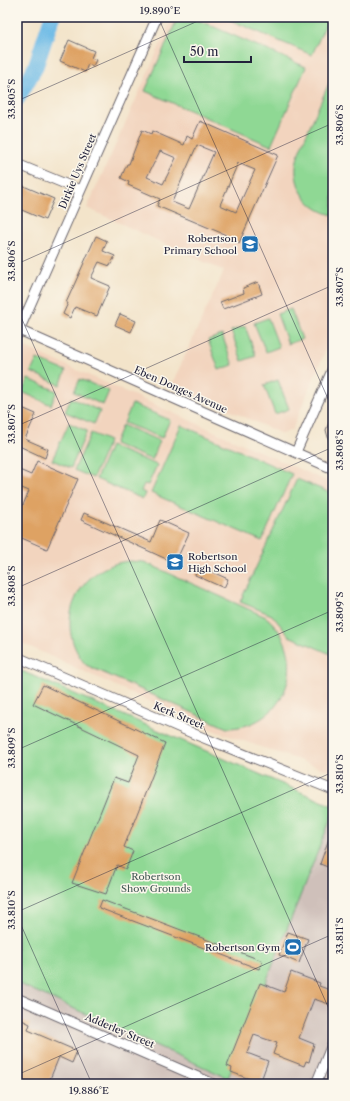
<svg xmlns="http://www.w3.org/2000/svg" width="350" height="1101" font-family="'Libre Caslon Text',serif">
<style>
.built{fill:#f2d4be}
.industrial{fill:#cfc0ba}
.green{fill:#8fd894;stroke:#587d68}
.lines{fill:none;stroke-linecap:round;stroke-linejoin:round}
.river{stroke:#6cbae6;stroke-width:16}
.building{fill:#dea264;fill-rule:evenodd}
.minor-casing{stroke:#6b666d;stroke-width:11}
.minor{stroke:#fff;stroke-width:9}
.ticks{fill:none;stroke:#22223b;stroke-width:1;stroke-opacity:0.45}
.labels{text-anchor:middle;stroke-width:3;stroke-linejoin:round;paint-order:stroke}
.street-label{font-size:10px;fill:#22223b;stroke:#fbf7ec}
.poi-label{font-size:10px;fill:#22223b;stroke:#fbf7ec;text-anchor:end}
.park-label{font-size:10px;fill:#435956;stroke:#fbf7ec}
.neatline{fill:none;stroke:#22223b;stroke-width:1.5}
.ticks-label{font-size:10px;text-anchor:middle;fill:#22223b}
</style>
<rect width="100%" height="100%" fill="#fbf7ec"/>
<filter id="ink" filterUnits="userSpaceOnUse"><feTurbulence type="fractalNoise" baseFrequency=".025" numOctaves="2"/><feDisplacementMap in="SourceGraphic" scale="8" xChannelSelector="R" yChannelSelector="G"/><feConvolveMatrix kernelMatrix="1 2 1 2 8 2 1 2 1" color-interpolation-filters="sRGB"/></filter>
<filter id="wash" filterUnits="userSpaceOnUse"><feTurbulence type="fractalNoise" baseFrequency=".012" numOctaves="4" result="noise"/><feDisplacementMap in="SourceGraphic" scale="16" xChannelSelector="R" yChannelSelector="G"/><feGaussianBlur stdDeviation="0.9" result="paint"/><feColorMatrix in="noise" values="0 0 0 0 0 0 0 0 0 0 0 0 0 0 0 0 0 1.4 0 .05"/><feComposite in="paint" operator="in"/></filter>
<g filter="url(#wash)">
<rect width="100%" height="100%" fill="#f3e4ca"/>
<path class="built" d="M173,17H333V332L292,430L282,434L172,384L224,271L87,208Z
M25,347L333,484V772L215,731L17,641V365Z"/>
<path class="industrial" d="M333,813V1084H17V983L228,1077Z"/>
<path class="green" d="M178,17H191L306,67L271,146L145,91Z
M223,17H329L312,55Z
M333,74V215C308,210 291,185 297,160C299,150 304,140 308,131C316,112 325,93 333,74Z
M291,309L302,339L288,344L277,314Z
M268,318L279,347L266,352L254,323Z
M245,326L256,356L242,361L231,331Z
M222,335L233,365L219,370L208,340Z
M37,359L66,371L60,385L31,372Z
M28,379L57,391L51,405L22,392Z
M80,379L109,391L103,405L74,392Z
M278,380L289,409L275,414L264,385Z
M71,398L100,411L94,424L65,412Z
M132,404L170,420L162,438L124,423Z
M69,423L87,431L71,468L52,460Z
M122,425L160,441L152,460L114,444Z
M181,425L292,474L262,541L151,493Z
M91,433L109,441L93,478L74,470Z
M110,446L157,465L148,485L144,484L141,491L145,493L143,499L96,479Z
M297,479L333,494V655L289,636L272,615L240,602Z
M129,561L144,562L266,617C311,654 288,728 227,728L86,665C51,625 77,566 129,561Z
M17,669L333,806V813L228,1078L17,983Z"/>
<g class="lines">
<path class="river" d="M17,99L35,68L52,17"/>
</g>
<g id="blocks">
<path class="building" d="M69,40L94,51L91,58L96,60L93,66L88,64L85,72L60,61Z
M200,121L278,155L239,243L225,237L226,235L157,206L160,199L128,185L129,182L121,178L127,164H129L142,130L151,134L152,131L184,145L187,136L192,139ZM197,145L214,152L189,209L172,202ZM160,151L176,158L163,184L147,177ZM238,163L255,170L236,212L220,205Z
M19,184L54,199L45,220L17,208V190Z
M96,236L107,241L103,251L115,256L110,266L99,262L91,278L110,286L97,316L75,307L70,318L63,314L68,303H66Z
M258,282L262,294L223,309L220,302L244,293L243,288Z
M120,314L136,321L131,332L115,325Z
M22,408L36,414L25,439L48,449L45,458L17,445V419Z
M333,413V448H331L326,430Z
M37,461L78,479L47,549L17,536V502L23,505L29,491L17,486V469L31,475Z
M84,513L151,542L160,520L189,533L175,563L81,520Z
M199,566L228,579L224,588L195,575Z
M43,685L165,743L124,847L133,851L126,869L117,865L106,894L72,883L114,778L128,783L139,755L33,704Z
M332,830H333V869L320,864Z
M102,900L263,961L259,969L99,908Z
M288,932L308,939L299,963L279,955Z
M291,972L320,983L319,986L333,991L329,1004L314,999L299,1038L314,1044L309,1062L306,1061L304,1066L273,1054L277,1043L254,1035L247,1053L268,1061L260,1083L231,1072L232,1068L227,1066L260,983L284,992Z
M22,1020L30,1024L28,1030L77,1051L72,1063L59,1057L48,1084H17V1025L19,1026Z"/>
</g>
</g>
<g filter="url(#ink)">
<use href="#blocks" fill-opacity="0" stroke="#6b666d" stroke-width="1"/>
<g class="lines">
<defs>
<path id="minor" d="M17,164L80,190
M19,330L333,469
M17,335L157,17
M296,452L333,368
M17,657L199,736L333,790
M17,998L214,1084
M316,1084L333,1042"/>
</defs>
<use href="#minor" class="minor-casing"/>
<use href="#minor" class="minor"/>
</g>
</g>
<path class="ticks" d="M158,17L333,410M17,101L207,17M17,264L333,123M17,308L333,1018M17,426L333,285M17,588L333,447M17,750L333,610M17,912L333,772M17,916L92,1084M17,1075L333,934"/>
<defs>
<symbol id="school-square" viewBox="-11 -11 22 22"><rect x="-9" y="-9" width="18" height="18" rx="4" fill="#1f6fb2" stroke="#fbf7ec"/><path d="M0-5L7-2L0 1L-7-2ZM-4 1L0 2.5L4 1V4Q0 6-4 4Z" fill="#fff"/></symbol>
<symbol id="stadium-square" viewBox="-11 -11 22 22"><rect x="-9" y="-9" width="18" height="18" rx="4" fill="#1f6fb2" stroke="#fbf7ec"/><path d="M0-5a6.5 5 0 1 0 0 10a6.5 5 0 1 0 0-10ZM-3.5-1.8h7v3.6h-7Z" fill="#fff"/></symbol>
</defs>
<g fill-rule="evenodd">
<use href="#school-square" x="240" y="234" width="20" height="20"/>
<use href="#school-square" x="165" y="552" width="20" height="20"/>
<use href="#stadium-square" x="283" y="937" width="20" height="20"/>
</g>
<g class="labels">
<g class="street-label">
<text transform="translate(77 171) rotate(-67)" y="4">Dirkie Uys Street</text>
<text transform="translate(181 389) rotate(24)" y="4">Eben Donges Avenue</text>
<text transform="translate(179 715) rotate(23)" y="4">Kerk Street</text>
<text transform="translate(120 1030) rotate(23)" y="4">Adderley Street</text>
</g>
<g class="poi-label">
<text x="237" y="242">Robertson<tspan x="237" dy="12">Primary School</tspan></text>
<text x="188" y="560" text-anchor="start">Robertson<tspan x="188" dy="12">High School</tspan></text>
<text x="280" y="951">Robertson Gym</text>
</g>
<g class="park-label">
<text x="156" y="880">Robertson<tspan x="156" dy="12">Show Grounds</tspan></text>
</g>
</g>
<rect width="350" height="1101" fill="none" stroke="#fbf7ec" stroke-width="44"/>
<path d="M184 56v6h67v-6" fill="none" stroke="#22223b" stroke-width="2"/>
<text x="190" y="56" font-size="12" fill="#22223b" stroke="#fbf7ec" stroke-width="3" paint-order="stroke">50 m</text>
<rect x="22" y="22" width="306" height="1057" class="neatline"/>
<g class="ticks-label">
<text x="160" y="14">19.890°E</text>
<text transform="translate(11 99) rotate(-90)" y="4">33.805°S</text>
<text transform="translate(339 125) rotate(-90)" y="4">33.806°S</text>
<text transform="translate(11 261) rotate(-90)" y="4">33.806°S</text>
<text transform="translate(339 287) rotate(-90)" y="4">33.807°S</text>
<text transform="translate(11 424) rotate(-90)" y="4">33.807°S</text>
<text transform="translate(339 450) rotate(-90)" y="4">33.808°S</text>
<text transform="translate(11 586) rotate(-90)" y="4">33.808°S</text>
<text transform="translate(339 612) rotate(-90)" y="4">33.809°S</text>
<text transform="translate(11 748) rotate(-90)" y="4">33.809°S</text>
<text transform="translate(339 774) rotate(-90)" y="4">33.810°S</text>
<text transform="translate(11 910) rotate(-90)" y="4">33.810°S</text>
<text transform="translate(339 936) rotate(-90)" y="4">33.811°S</text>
<text x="89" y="1094">19.886°E</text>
</g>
</svg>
